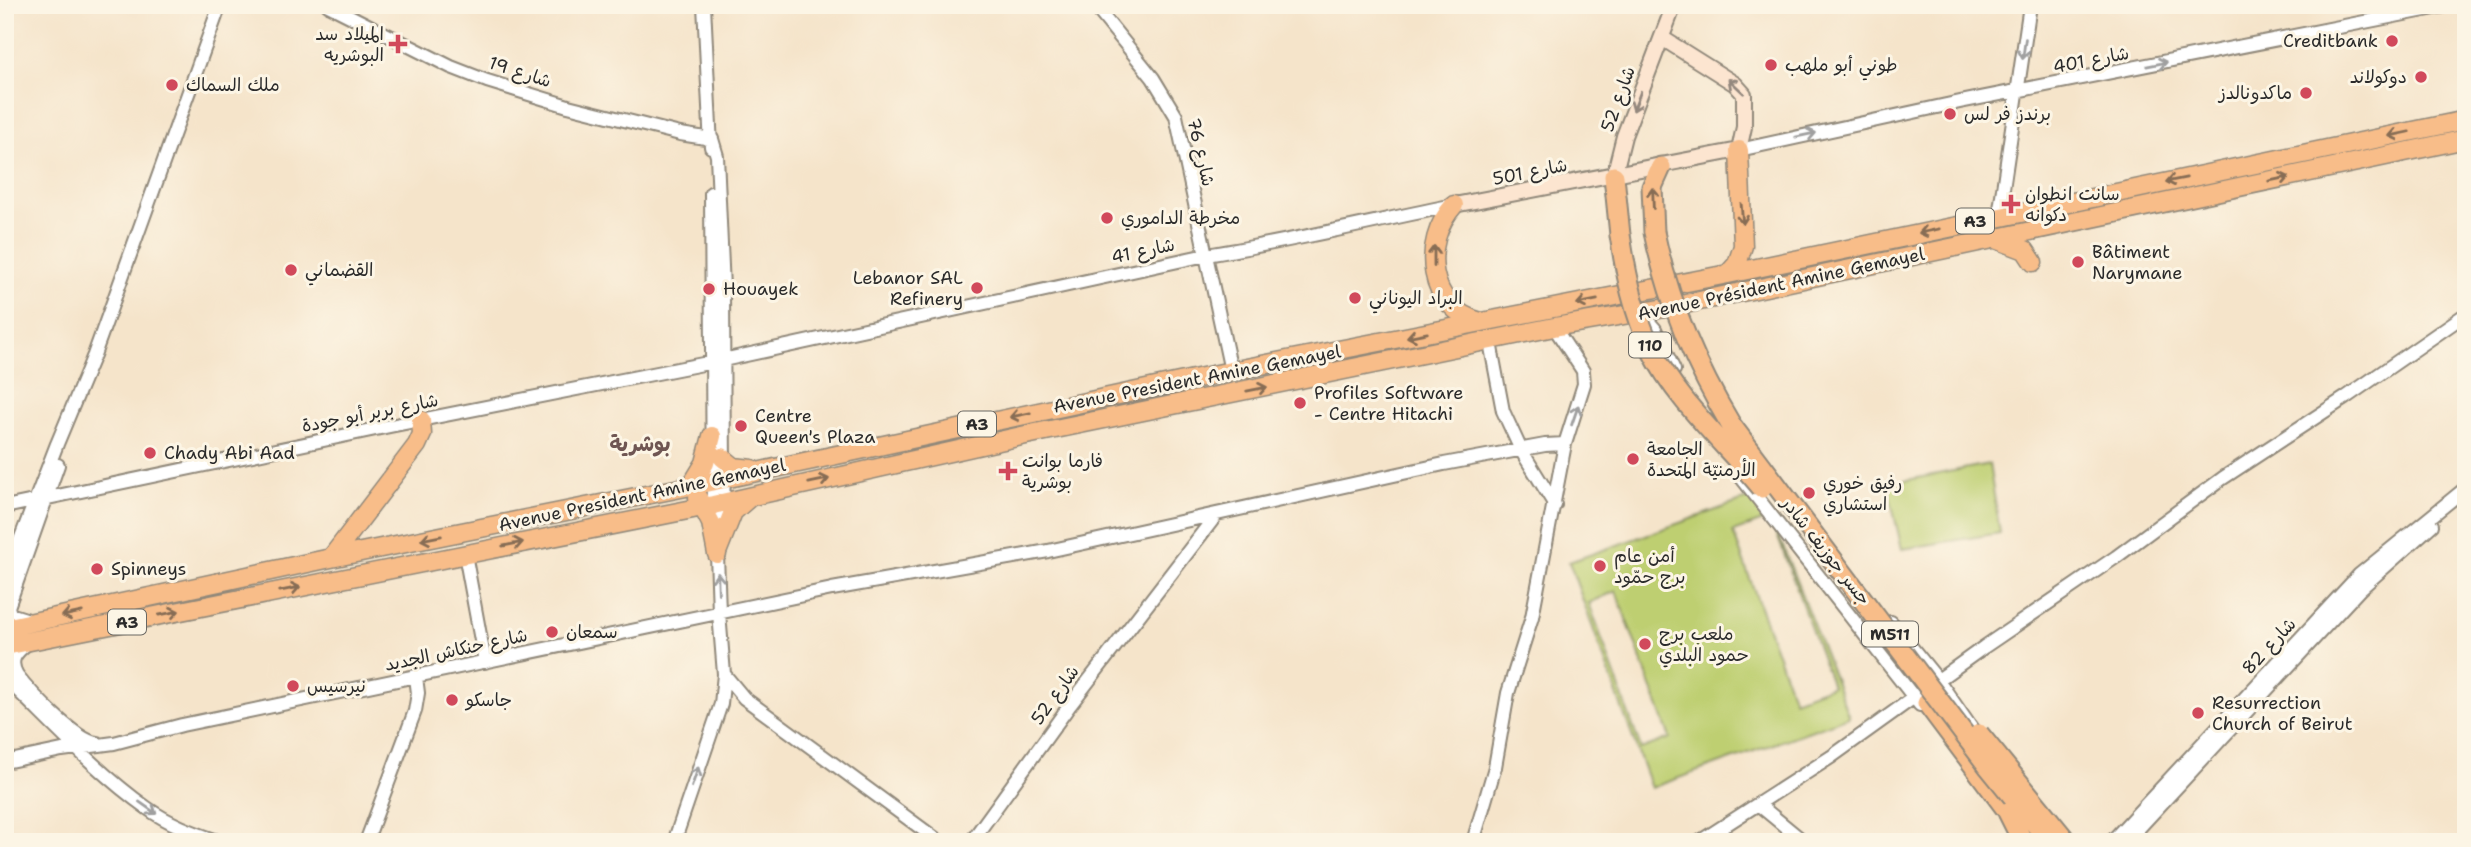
<svg xmlns="http://www.w3.org/2000/svg" width="2471" height="847" font-family="'Shantell Sans','Playpen Sans Arabic',sans-serif">
<style>
.park{fill:#becf71;stroke:#747d4e;stroke-width:2;fill-rule:evenodd}
.lines{fill:none;stroke-linecap:round;stroke-linejoin:round}
.tertiary-casing{stroke:#90887a;stroke-width:16}
.secondary-casing{stroke:#90887a;stroke-width:18}
.trunk-casing{stroke:#90887a;stroke-width:21}
.motorway-casing{stroke:#90887a;stroke-width:23}
.tertiary{stroke:#fff;stroke-width:12}
.secondary{stroke:#fce5d0;stroke-width:14}
.trunk{stroke:#f8bd89;stroke-width:18}
.motorway{stroke:#f8bd89;stroke-width:19}
.motorway-bridge-casing{stroke:#90887a;stroke-width:23;stroke-linecap:butt}
.motorway-bridge{stroke:#f8bd89;stroke-width:19}
.oneway{stroke:#a0a0a0}
.oneway2{stroke:#94887e}
.oneway3{stroke:#876d55}
.poi-dot{fill:#d1495b;stroke:#fcf5e5;stroke-width:2.5}
.labels{text-anchor:middle;stroke-width:6;stroke-linejoin:round;paint-order:stroke}
.shield{fill:#fcf5e5;stroke:#6a6863;stroke-width:2}
.shield-label{font-size:16px;font-weight:bold;fill:#2b2b2b}
.poi-label{font-size:18px;fill:#2b2b2b;stroke:#fcf5e5;text-anchor:start}
.street-label{font-size:18px;fill:#2b2b2b;stroke:#fcf5e5}
.quarter-label{font-size:21px;font-weight:bold;fill:#6f5653;stroke:#fcf5e5}
</style>
<rect width="100%" height="100%" fill="#fcf5e5"/>
<filter id="ink" filterUnits="userSpaceOnUse"><feTurbulence type="fractalNoise" baseFrequency=".0143" numOctaves="2"/><feDisplacementMap in="SourceGraphic" scale="14" xChannelSelector="R" yChannelSelector="G"/><feConvolveMatrix kernelMatrix="1 2 1 2 8 2 1 2 1" color-interpolation-filters="sRGB"/></filter>
<filter id="wash" filterUnits="userSpaceOnUse"><feTurbulence type="fractalNoise" baseFrequency=".00686" numOctaves="4" result="noise"/><feDisplacementMap in="SourceGraphic" scale="28" xChannelSelector="R" yChannelSelector="G"/><feGaussianBlur stdDeviation="1.57" result="paint"/><feColorMatrix in="noise" values="0 0 0 0 0 0 0 0 0 0 0 0 0 0 0 0 0 1.4 0 .05"/><feComposite in="paint" operator="in"/></filter>
<g filter="url(#wash)">
<rect width="100%" height="100%" fill="#f5e4ca"/>
<path class="park" d="M1989,464L2000,533L1902,549L1887,484Z
M1753,497L1772,518L1849,717L1651,788L1569,562ZM1771,518L1832,686L1794,700L1733,532ZM1616,591L1670,738L1641,749L1589,603Z"/>
</g>
<g filter="url(#ink)">
<g class="lines">
<defs>
<path id="tertiary" d="M328,5L451,67L487,81L568,106L680,134L712,139
M704,5L711,147
M1094,5L1153,78L1176,116L1231,371
M1739,150L1960,102L2450,5
M711,193L713,505
M1999,216L2030,5
M1641,313L1655,329L1674,370
M1490,342L1503,411L1521,450L1555,505
M1741,477L1920,705
M5,507L390,426L723,360L1206,255C1289,242 1371,222 1454,205
M465,554L485,662
M5,579L57,444L94,355L220,5
M32,621L10,614L8,607L58,465
M1891,622L1938,680L1979,739
M28,643C16,652 8,660 17,675C30,692 76,741 97,743
M724,674L744,698L940,842
M5,678C51,722 95,771 147,808C169,824 195,833 220,842
M5,762L62,750L114,743L182,725L832,589L1048,551L1444,464L1545,445L1565,444
M1758,804L1804,842
M366,842L415,711L418,693L416,677
M674,842L721,704L724,674L719,613L717,554L723,502L724,478L723,288L717,156L712,139
M971,842L1070,705L1217,514
M1473,842L1495,767L1508,693L1532,617L1565,444L1584,384L1583,371L1554,327
M1699,842L1831,757L1984,647L2116,557L2223,478L2345,398L2466,314
M2111,842L2359,575L2466,488
M2126,842L2360,589L2432,525"/>
<path id="secondary" d="M1614,176L1624,136L1674,5
M1454,205L1739,150L1744,127V94L1735,84L1662,38"/>
<path id="trunk" d="M1454,205C1420,243 1427,309 1481,322
M1996,239L2025,250L2033,262
M1728,274L1737,264L1743,246L1739,150
M722,457L734,467L752,469
M691,486L705,463L712,436
M698,498L711,523L717,554
M718,550L733,512L750,497
M331,558L417,445L422,434L421,420
M5,628L331,558L691,486L1231,371L1728,274L2466,120
M5,646L713,505L1026,435L1554,327L1671,307L2466,139"/>
<path id="motorway" d="M1614,176L1620,235
M1654,232L1652,187L1661,167
M1927,703L2019,826"/>
</defs>
<use href="#tertiary" class="tertiary-casing"/>
<use href="#secondary" class="secondary-casing"/>
<use href="#trunk" class="trunk-casing"/>
<use href="#motorway" class="motorway-casing"/>
<use href="#tertiary" class="tertiary"/>
<use href="#secondary" class="secondary"/>
<use href="#trunk" class="trunk"/>
<use href="#motorway" class="motorway"/>
<defs>
<path id="motorway-bridge" d="M1654,232C1668,300 1695,365 1731,425L1989,767L2050,842
M1620,235C1626,275 1634,313 1651,349C1677,402 1725,443 1762,488
M1979,734L2067,842
M2008,812L2023,842"/>
</defs>
<use href="#motorway-bridge" class="motorway-bridge-casing"/>
<use href="#motorway-bridge" class="motorway-bridge"/>
</g>
<defs><path id="oneway-shaft" d="M-6 0H5M1.5-3L5.5 0L1.5 3" fill="none" stroke-width="1.6" stroke-linecap="round" stroke-linejoin="round" transform="scale(1.75)"/></defs>
<g class="oneway">
<use href="#oneway-shaft" transform="translate(2024 49) rotate(98)"/>
<use href="#oneway-shaft" transform="translate(2157 64) rotate(-11)"/>
<use href="#oneway-shaft" transform="translate(1806 135) rotate(-12)"/>
<use href="#oneway-shaft" transform="translate(1575 415) rotate(-71)"/>
<use href="#oneway-shaft" transform="translate(718 583) rotate(-92)"/>
<use href="#oneway-shaft" transform="translate(695 777) rotate(-71)"/>
<use href="#oneway-shaft" transform="translate(148 808) rotate(35)"/>
</g>
<g class="oneway2">
<use href="#oneway-shaft" transform="translate(1736 86) rotate(-137)"/>
<use href="#oneway-shaft" transform="translate(1637 101) rotate(111)"/>
</g>
<g class="oneway3">
<use href="#oneway-shaft" transform="translate(2399 134) rotate(168)"/>
<use href="#oneway-shaft" transform="translate(2279 179) rotate(-12)"/>
<use href="#oneway-shaft" transform="translate(2176 180) rotate(169)"/>
<use href="#oneway-shaft" transform="translate(1653 198) rotate(-92)"/>
<use href="#oneway-shaft" transform="translate(1742 214) rotate(85)"/>
<use href="#oneway-shaft" transform="translate(1929 231) rotate(168)"/>
<use href="#oneway-shaft" transform="translate(1434 256) rotate(-90)"/>
<use href="#oneway-shaft" transform="translate(1587 302) rotate(169)"/>
<use href="#oneway-shaft" transform="translate(1417 335) rotate(169)"/>
<use href="#oneway-shaft" transform="translate(1257 389) rotate(-11)"/>
<use href="#oneway-shaft" transform="translate(1020 415) rotate(168)"/>
<use href="#oneway-shaft" transform="translate(819 481) rotate(-12)"/>
<use href="#oneway-shaft" transform="translate(431 538) rotate(169)"/>
<use href="#oneway-shaft" transform="translate(513 544) rotate(-11)"/>
<use href="#oneway-shaft" transform="translate(290 589) rotate(-11)"/>
<use href="#oneway-shaft" transform="translate(169 613) rotate(-11)"/>
<use href="#oneway-shaft" transform="translate(72 614) rotate(168)"/>
</g>
</g>
<g class="poi-dot">
<circle cx="2392" cy="41" r="7"/>
<path d="M394.5 33.5h7v7h7v7h-7v7h-7v-7h-7v-7h7z"/>
<circle cx="1771" cy="65" r="7"/>
<circle cx="2421" cy="77" r="7"/>
<circle cx="172" cy="85" r="7"/>
<circle cx="2306" cy="93" r="7"/>
<circle cx="1950" cy="114" r="7"/>
<path d="M2007.5 193.5h7v7h7v7h-7v7h-7v-7h-7v-7h7z"/>
<circle cx="1107" cy="218" r="7"/>
<circle cx="2078" cy="262" r="7"/>
<circle cx="291" cy="270" r="7"/>
<circle cx="977" cy="288" r="7"/>
<circle cx="709" cy="289" r="7"/>
<circle cx="1355" cy="298" r="7"/>
<circle cx="1300" cy="403" r="7"/>
<circle cx="741" cy="426" r="7"/>
<circle cx="150" cy="453" r="7"/>
<circle cx="1633" cy="459" r="7"/>
<path d="M1004.5 460.5h7v7h7v7h-7v7h-7v-7h-7v-7h7z"/>
<circle cx="1809" cy="493" r="7"/>
<circle cx="1600" cy="566" r="7"/>
<circle cx="97" cy="569" r="7"/>
<circle cx="552" cy="632" r="7"/>
<circle cx="1645" cy="644" r="7"/>
<circle cx="293" cy="686" r="7"/>
<circle cx="452" cy="700" r="7"/>
<circle cx="2198" cy="713" r="7"/>
</g>
<g class="labels">
<g class="shield">
<rect x="1956" y="208.5" width="38" height="25" rx="5"/>
<rect x="1629" y="332.5" width="42" height="25" rx="5"/>
<rect x="958" y="411.5" width="38" height="25" rx="5"/>
<rect x="108" y="609.5" width="38" height="25" rx="5"/>
<rect x="1862" y="621.5" width="56" height="25" rx="5"/>
</g>
<g class="shield-label">
<text x="1975" y="227">A3</text>
<text x="1650" y="351">110</text>
<text x="977" y="430">A3</text>
<text x="127" y="628">A3</text>
<text x="1890" y="640">M511</text>
</g>
<g class="poi-label">
<text x="384" y="40" text-anchor="end">الميلاد سد<tspan x="384" dy="21">البوشريه</tspan></text>
<text x="2378" y="47" text-anchor="end">Creditbank</text>
<text x="1785" y="71">طوني أبو ملهب</text>
<text x="2407" y="83" text-anchor="end">دوكولاند</text>
<text x="186" y="91">ملك السماك</text>
<text x="2292" y="99" text-anchor="end">ماكدونالدز</text>
<text x="1964" y="120">برندز فر لس</text>
<text x="2025" y="200">سانت انطوان<tspan x="2025" dy="21">دكوانه</tspan></text>
<text x="1121" y="224">مخرطة الداموري</text>
<text x="2092" y="258">Bâtiment<tspan x="2092" dy="21">Narymane</tspan></text>
<text x="305" y="276">القضماني</text>
<text x="963" y="284" text-anchor="end">Lebanor SAL<tspan x="963" dy="21">Refinery</tspan></text>
<text x="723" y="295">Houayek</text>
<text x="1369" y="304">البراد اليوناني</text>
<text x="1314" y="399">Profiles Software<tspan x="1314" dy="21">- Centre Hitachi</tspan></text>
<text x="755" y="422">Centre<tspan x="755" dy="21">Queen's Plaza</tspan></text>
<text x="1647" y="455">الجامعة<tspan x="1647" dy="21">الأرمنيّة المتحدة</tspan></text>
<text x="164" y="459">Chady Abi Aad</text>
<text x="1022" y="467">فارما بوانت<tspan x="1022" dy="21">بوشرية</tspan></text>
<text x="1823" y="489">رفيق خوري<tspan x="1823" dy="21">استشاري</tspan></text>
<text x="1614" y="562">أمن عام<tspan x="1614" dy="21">برج حمّود</tspan></text>
<text x="111" y="575">Spinneys</text>
<text x="566" y="638">سمعان</text>
<text x="1659" y="640">ملعب برج<tspan x="1659" dy="21">حمود البلدي</tspan></text>
<text x="307" y="692">نيرسيس</text>
<text x="466" y="706">جاسكو</text>
<text x="2212" y="709">Resurrection<tspan x="2212" dy="21">Church of Beirut</tspan></text>
</g>
<g class="street-label">
<text transform="translate(2091 60) rotate(-11)" y="6">شارع 401</text>
<text transform="translate(520 72) rotate(18)" y="6">شارع 19</text>
<text transform="translate(1618 99) rotate(-70)" y="6">شارع 52</text>
<text transform="translate(1201 152) rotate(77)" y="6">شارع 76</text>
<text transform="translate(1530 172) rotate(-11)" y="6">شارع 501</text>
<text transform="translate(1143 251) rotate(-12)" y="6">شارع 41</text>
<text transform="translate(1781 284) rotate(-12)" y="6">Avenue Président Amine Gemayel</text>
<text transform="translate(1197 379) rotate(-11)" y="6">Avenue President Amine Gemayel</text>
<text transform="translate(370 413) rotate(-11)" y="6">شارع بربر أبو جودة</text>
<text transform="translate(642 495) rotate(-12)" y="6">Avenue President Amine Gemayel</text>
<text transform="translate(1826 551) rotate(52)" y="6">جسر جوزيف شادر</text>
<text transform="translate(2269 646) rotate(-47)" y="6">شارع 82</text>
<text transform="translate(456 650) rotate(-12)" y="6">شارع حنكاش الجديد</text>
<text transform="translate(1055 695) rotate(-54)" y="6">شارع 52</text>
</g>
<g class="quarter-label">
<text x="640" y="451">بوشرية</text>
</g>
</g>
<rect width="2471" height="847" fill="none" stroke="#fcf5e5" stroke-width="28"/>
</svg>
